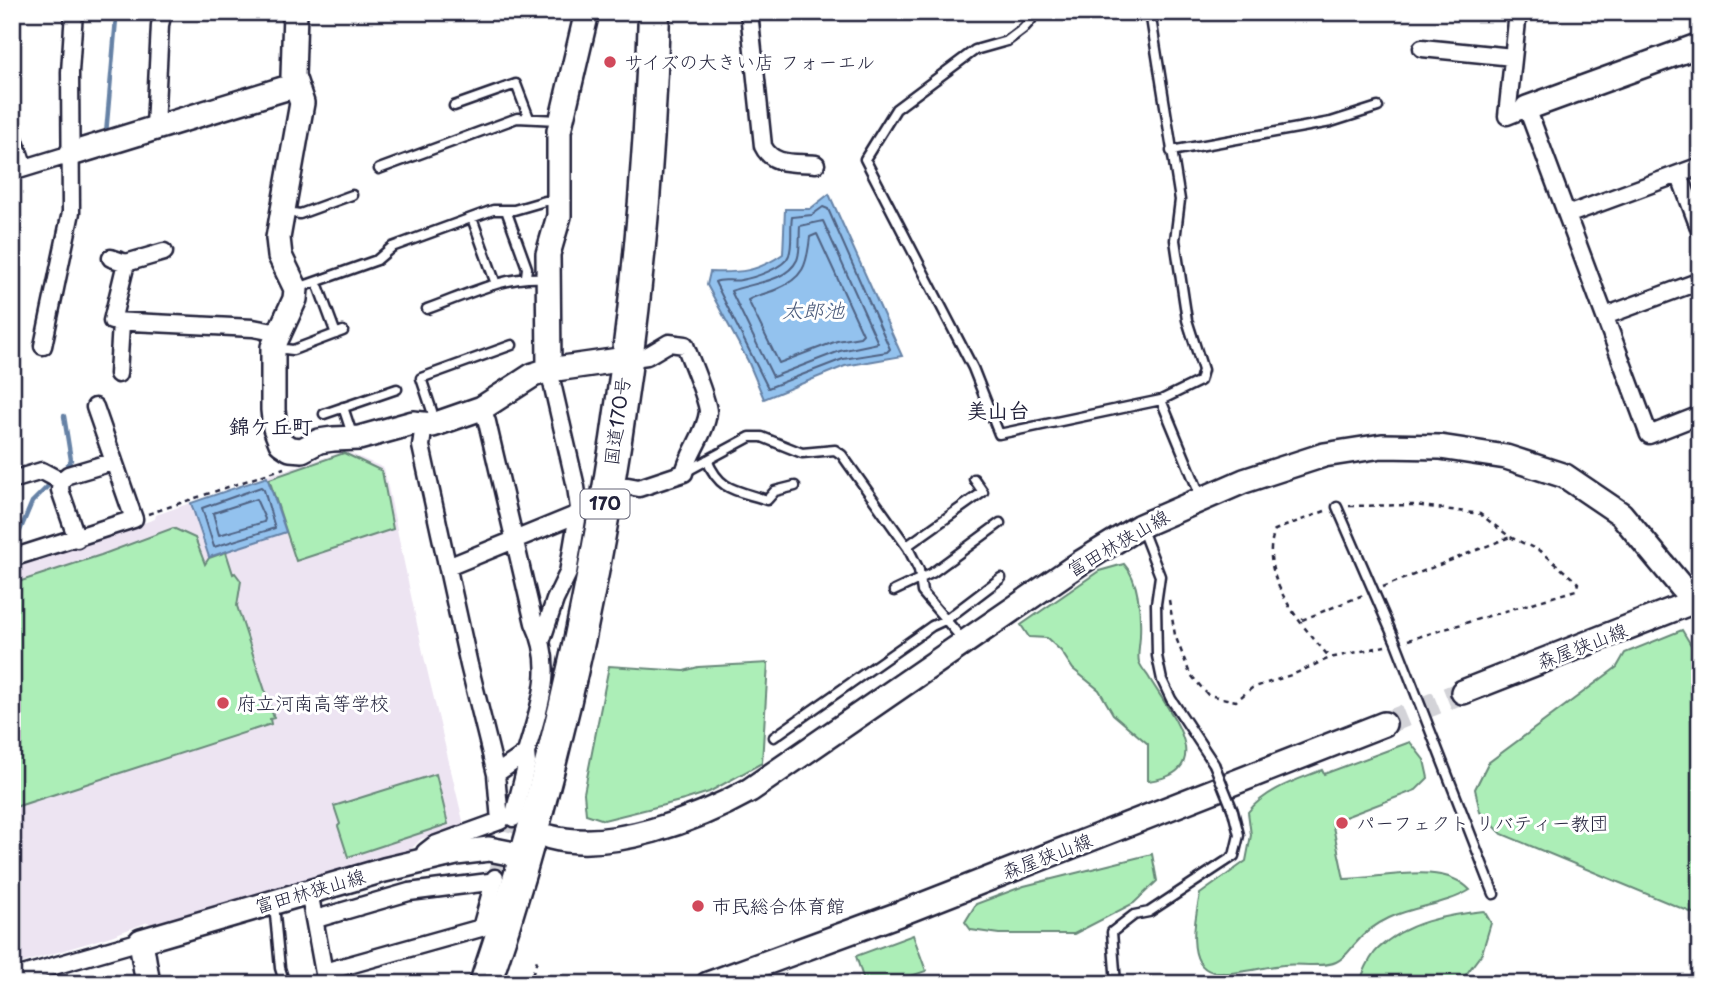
<svg xmlns="http://www.w3.org/2000/svg" width="1712" height="996" font-family="'Playpen Sans','Klee One',sans-serif">
<style>
.built{fill:#ede4f2}
.green{fill:#aceeb7;stroke:#678879;stroke-width:2}
.water{fill:#93c2ee;stroke:#6682a6;stroke-width:2}
.lines{fill:none;stroke-linecap:round;stroke-linejoin:round}
.shore{stroke:#4f6283;stroke-width:2}
.stream{stroke:#6682a6;stroke-width:4.5}
.street-tunnel{stroke:#d3d3d8;stroke-width:16;stroke-dasharray:16 8;stroke-linecap:butt}
.secondary-tunnel{stroke:#d3d3d8;stroke-width:23;stroke-dasharray:23 11;stroke-linecap:butt}
.lane-casing{stroke:#22223b;stroke-width:13}
.street-casing{stroke:#22223b;stroke-width:21}
.secondary-casing{stroke:#22223b;stroke-width:28}
.highway-casing{stroke:#22223b;stroke-width:35}
.path{stroke:#22223b;stroke-width:2.5;stroke-dasharray:5 5;stroke-linecap:butt}
.lane{stroke:#fff;stroke-width:8}
.street{stroke:#fff;stroke-width:16}
.secondary{stroke:#fff;stroke-width:23}
.highway{stroke:#fff;stroke-width:30}
.lane-bridge-casing{stroke:#22223b;stroke-width:13;stroke-linecap:butt}
.lane-bridge{stroke:#fff;stroke-width:8}
.poi-dot{fill:#d1495b;stroke:#fff;stroke-width:2.5}
.labels{text-anchor:middle;stroke-width:6;stroke-linejoin:round;paint-order:stroke}
.shield{fill:#fff;stroke:#646476;stroke-width:2}
.shield-label{font-size:18px;font-weight:bold;fill:#22223b}
.poi-label{font-size:19px;fill:#22223b;stroke:#fff;text-anchor:start}
.street-label{font-size:19px;fill:#22223b;stroke:#fff}
.water-label{font-size:21px;font-style:italic;fill:#4a5a7a;stroke:#fff}
.neighbourhood-label{font-size:21px;font-weight:bold;fill:#22223b;stroke:#fff}
</style>
<rect width="100%" height="100%" fill="#fff"/>
<filter id="ink" filterUnits="userSpaceOnUse"><feTurbulence type="fractalNoise" baseFrequency=".0143" numOctaves="2"/><feDisplacementMap in="SourceGraphic" scale="14" xChannelSelector="R" yChannelSelector="G"/><feConvolveMatrix kernelMatrix="1 2 1 2 8 2 1 2 1" color-interpolation-filters="sRGB"/></filter>
<g filter="url(#ink)">
<path class="built" d="M345,451L384,468L424,657L464,825L421,839L407,853L150,925L148,922L111,936L12,966V569L155,519L156,515L267,476Z"/>
<path class="green" d="M344,453L382,471L393,529L296,561L269,479Z
M173,528L195,538L205,564L209,558L226,552L233,574L235,573L241,581L237,606L274,718L270,719L271,724L12,808V584L101,555Z
M1124,564C1139,580 1141,614 1140,635C1140,643 1137,655 1139,662C1141,667 1145,672 1148,676C1168,710 1221,772 1148,781V744L1113,714L1099,690L1073,669L1061,651L1047,638L1029,637L1021,625L1099,571Z
M1682,630L1700,660V916L1502,834L1480,812L1475,789L1488,763L1617,667L1625,653Z
M768,663L762,763L709,792L684,800L604,820L586,814L584,793L609,666L684,671L698,667Z
M1410,742L1424,760L1428,778L1416,790L1332,822L1344,879C1381,879 1443,860 1470,890C1446,905 1414,906 1389,918C1376,924 1364,933 1355,944C1349,951 1345,958 1336,962C1323,968 1297,963 1283,965C1262,967 1234,976 1213,972C1184,965 1196,914 1200,894L1246,861L1251,835L1248,812C1266,789 1297,780 1322,770L1324,774Z
M436,774L448,824L348,857L338,826L340,824L334,806Z
M1152,854L1157,881L1134,903L1074,934H999L971,930L965,922L976,904L1024,886Z
M1484,911L1491,923L1482,953L1459,984L1359,983C1364,972 1369,957 1378,949C1406,922 1446,915 1484,911Z
M913,935L926,971L908,977L909,984H865L856,956Z"/>
<path class="water" d="M829,194L902,356L845,366L764,399L748,361L707,285L710,272C740,273 757,272 783,254L785,209H810Z
M267,477L286,532L209,557L191,503Z"/>
<g class="lines">
<path class="shore" d="M823,207L828,209L890,349L887,352L843,359L768,388L715,282C723,278 732,282 741,280C753,278 785,268 789,255C793,245 790,229 792,217L812,215Z
M823,221L878,343L840,351L773,377L731,291C749,283 786,283 797,260C801,251 799,236 800,226Z
M817,234L863,334L860,337L837,341L779,363L748,300C756,295 766,294 775,290C804,278 807,265 810,237Z
M261,487L264,490L275,528L214,547L202,508Z
M256,499L265,519L264,522L219,535L213,513Z"/>
<path class="stream" d="M106,134L116,19L119,12
M63,471L71,460L64,416
M12,550L32,502L54,480"/>
<path class="street-tunnel" d="M495,878L513,818"/>
<path class="secondary-tunnel" d="M1384,724L1463,692"/>
<defs>
<path id="lane" d="M1034,12L1031,20L1023,29L1007,41L975,50L896,109L865,159L973,368L999,434L1161,400L1200,381L1203,370L1187,320L1175,240L1180,200L1150,12
M454,106L516,84L529,118
M1171,151L1331,122L1378,107
M379,169L517,118L558,120
M506,210L527,268L526,276
M286,212L300,214L352,195
M472,218L496,284
M298,288L377,260L392,247L493,210H514L545,201H558
M319,288L336,334
M427,309C464,296 504,275 544,278
M276,348L293,350L343,331
M1161,400L1201,497
M343,407L353,437
M324,414L397,389
M433,422L432,411L421,378L512,345
M707,460C720,492 737,490 767,500L775,491L795,486
M687,471L750,437H762L802,453L835,450L842,455L908,548L919,570L922,592L963,640
M1337,507L1396,643L1494,894
M1141,527L1160,576L1156,604L1157,656L1162,680L1171,699L1214,764
M907,546L983,492L974,479
M894,591L932,573L1000,523
M774,737L932,626L947,619L1001,578
M274,904L280,968L285,984
M1116,984L1112,932L1134,915L1149,912L1234,856L1239,835L1233,811"/>
<path id="street" d="M749,12L763,146C773,167 796,162 816,164
M1518,12L1507,116L1527,108L1649,435L1700,415
M1422,48L1513,57
M155,127L160,25L163,12
M12,133L24,168
M12,172L71,154
M1679,174L1700,230
M1567,215L1700,166
M111,258L126,263L164,252
M126,263L112,321L253,328L279,333
M1605,316L1700,281
M43,346L71,212L70,72L74,12
M626,359L647,356L669,343L685,345C690,359 708,400 708,412C706,433 689,452 684,473L639,488L628,486
M118,374L121,323
M482,408L487,422L534,623C556,669 539,707 526,753L527,763L513,818
M12,480L42,471L61,481
M61,481L60,490L77,539
M61,481L68,475L112,462
M12,558L134,519L95,407
M448,567L578,514
M542,639L555,600L568,573L579,508L576,487L549,370
M496,774L526,753
M424,861L425,852L434,845L500,821L496,774L469,665L421,446L424,424
M309,891L326,984
M316,919L409,892L489,882L493,883
M324,972L481,928L495,878
M12,978L141,941"/>
<path id="secondary" d="M295,12L293,76L302,103L278,238L280,256L296,289L295,299L273,347V410L275,428L281,443L290,449L302,450L319,441L333,439L359,438L413,423L433,425L482,408L533,375L549,370L626,359
M1527,108L1700,45
M71,154L296,85
M549,370L548,254L559,216V131L587,12
M1463,692L1700,599
M550,837C610,853 698,819 750,790L1080,563L1140,526L1244,481L1324,455L1382,446L1440,447L1506,457L1565,476L1621,514L1694,602
M148,984L141,941L384,870L456,853L489,849L524,856
M708,984L899,914L1384,724"/>
<path id="highway" d="M485,984C589,678 646,335 654,12"/>
</defs>
<use href="#lane" class="lane-casing"/>
<use href="#street" class="street-casing"/>
<use href="#secondary" class="secondary-casing"/>
<use href="#highway" class="highway-casing"/>
<path class="path" d="M1349,506L1415,505L1480,514L1510,537L1542,552L1578,583L1576,590L1408,640
M1325,511L1275,530C1257,577 1302,625 1330,658
M148,514L284,468
M1383,587L1510,537
M1169,600L1175,635L1190,674L1208,695L1236,701L1252,688L1294,674L1330,658L1385,646
M1302,620L1363,595
M529,984L538,957"/>
<use href="#lane" class="lane"/>
<use href="#street" class="street"/>
<use href="#secondary" class="secondary"/>
<use href="#highway" class="highway"/>
<defs>
<path id="lane-bridge" d="M1214,764L1233,811"/>
</defs>
<use href="#lane-bridge" class="lane-bridge-casing"/>
<use href="#lane-bridge" class="lane-bridge"/>
</g>
</g>
<g class="poi-dot">
<circle cx="610" cy="62" r="7"/>
<circle cx="223" cy="703" r="7"/>
<circle cx="1342" cy="823" r="7"/>
<circle cx="698" cy="906" r="7"/>
</g>
<g class="labels">
<rect class="shield" x="580.5" y="489.5" width="49" height="29" rx="5"/>
<g class="shield-label">
<text x="605" y="510">170</text>
</g>
<g class="poi-label">
<text x="624" y="69">サイズの大きい店 フォーエル</text>
<text x="237" y="710">府立河南高等学校</text>
<text x="1356" y="830">パーフェクト リバティー教団</text>
<text x="712" y="913">市民総合体育館</text>
</g>
<g class="street-label">
<text transform="translate(617 421) rotate(-82)" y="7">国道170号</text>
<text transform="translate(1118 543) rotate(-30)" y="7">富田林狭山線</text>
<text transform="translate(1582 646) rotate(-21)" y="7">森屋狭山線</text>
<text transform="translate(1047 856) rotate(-21)" y="7">森屋狭山線</text>
<text transform="translate(310 891) rotate(-16)" y="7">富田林狭山線</text>
</g>
<g class="water-label">
<text x="813" y="318">太郎池</text>
</g>
<g class="neighbourhood-label">
<text x="998" y="418">美山台</text>
<text x="271" y="434">錦ケ丘町</text>
</g>
</g>
<rect width="1712" height="996" fill="none" stroke="#fff" stroke-width="42"/>
<rect x="21" y="21" width="1670" height="954" fill="none" stroke="#22223b" stroke-width="2.5" filter="url(#ink)"/>
</svg>
